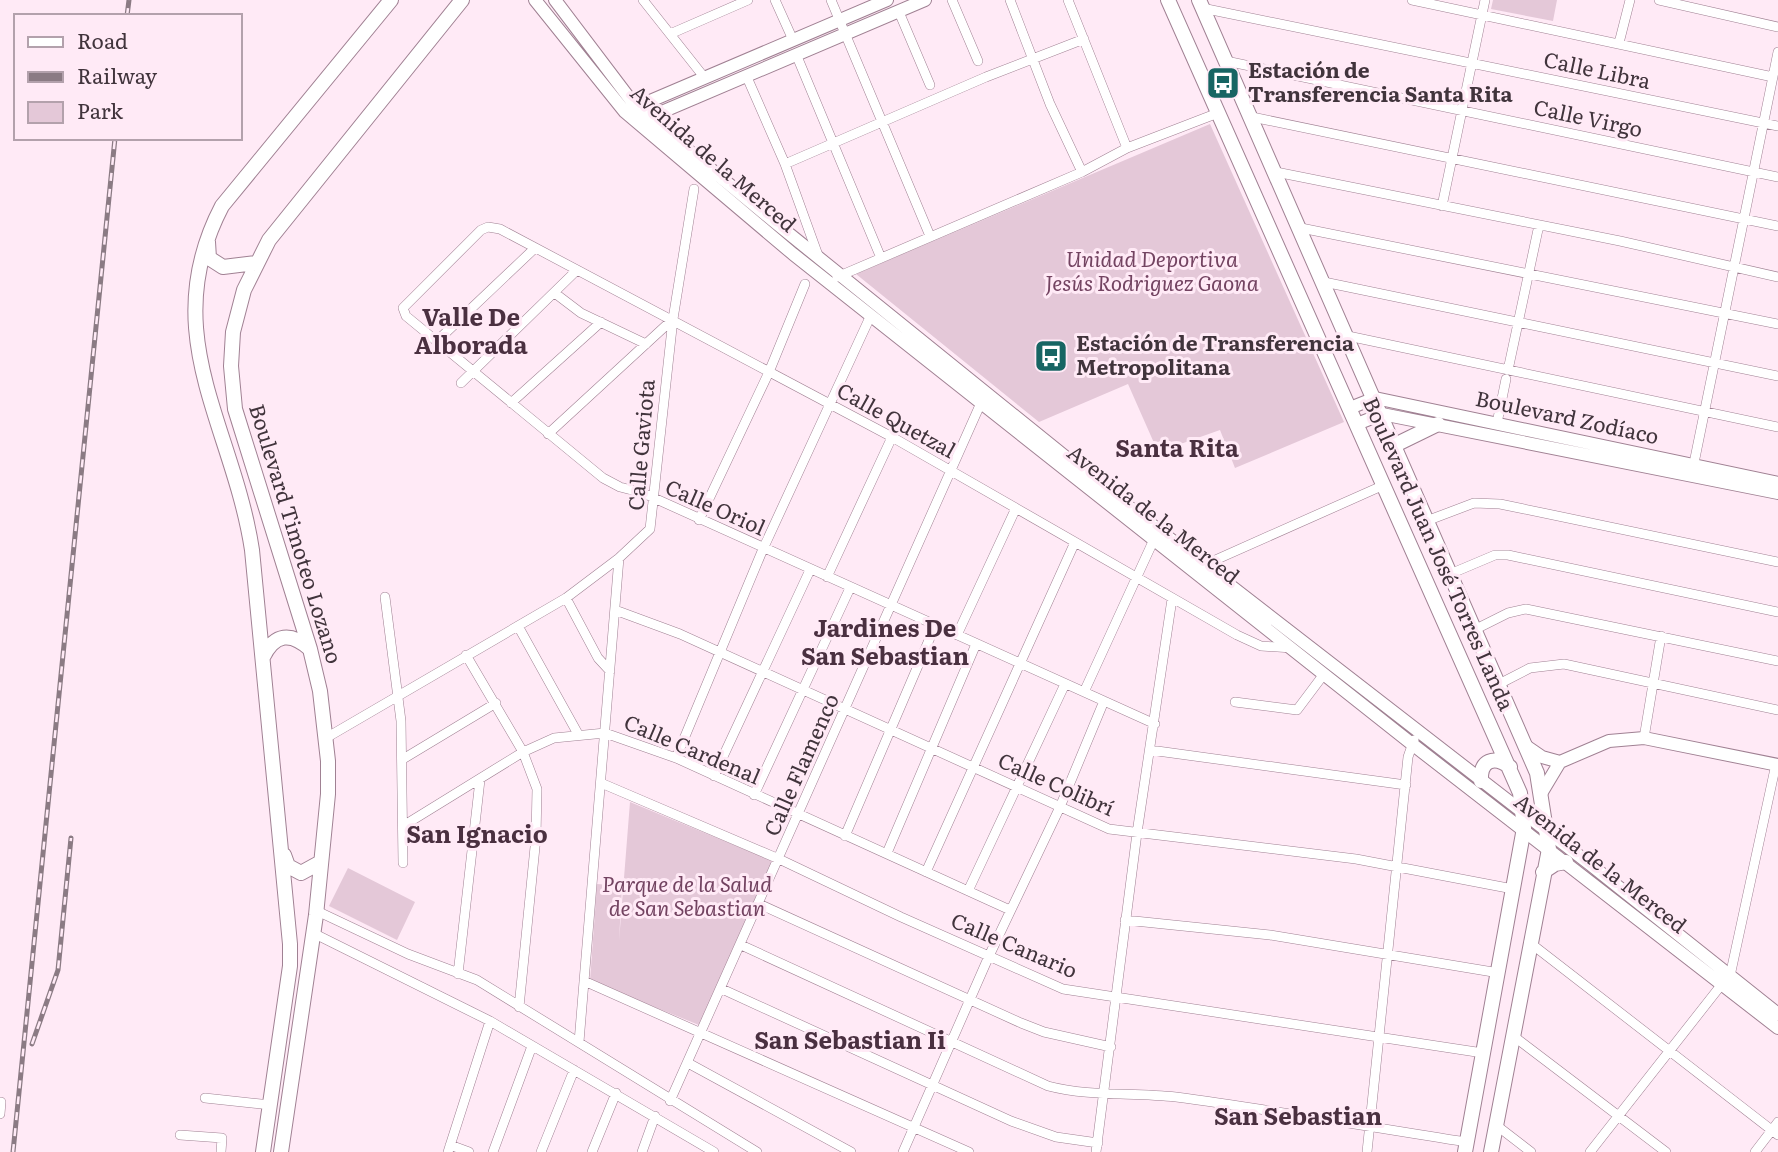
<svg xmlns="http://www.w3.org/2000/svg" width="1778" height="1152" font-family="Literata,serif">
<style>
.green{fill:#e4c8d8}
.lines{fill:none;stroke-linecap:round;stroke-linejoin:round}
.street-casing{stroke:#a08193;stroke-width:10}
.secondary-casing{stroke:#a08193;stroke-width:14}
.primary-casing{stroke:#a08193;stroke-width:16}
.street{stroke:#fff;stroke-width:9}
.secondary{stroke:#fff;stroke-width:12}
.primary{stroke:#fff;stroke-width:14}
.rail-casing{stroke:#8b7b84;stroke-width:5}
.rail{stroke:#ffeaf6;stroke-width:2.5;stroke-dasharray:8;stroke-linecap:butt}
.labels{text-anchor:middle;stroke-width:6;stroke-linejoin:round;paint-order:stroke}
.poi-label{font-size:21px;font-weight:bold;fill:#41343c;stroke:#ffeaf6;text-anchor:start}
.street-label{font-size:21px;fill:#41343c;stroke:#ffeaf6}
.park-label{font-size:21px;font-style:italic;fill:#734361;stroke:#ffeaf6}
.quarter-label{font-size:24px;font-weight:bold;fill:#4a3040;stroke:#ffeaf6}
</style>
<rect width="100%" height="100%" fill="#ffeaf6"/>
<path class="green" d="M1493,0H1557L1553,21L1491,9Z
M1210,124L1344,422L1235,468L1220,430L1158,452L1128,384L1039,422L856,274Z
M630,802L775,862L699,1025L590,981L597,884L622,886L619,941Z
M348,868L415,902L397,940L329,906Z"/>
<g class="lines">
<defs>
<path id="street" d="M643,0L704,77
M775,0L793,40
M831,0L930,236
M952,0L978,61
M1010,0L1050,104L1082,172
M1068,0L1127,148
M1412,0L1773,77
M1659,0L1778,27
M1202,8L1778,126
M899,12L930,85
M670,34L748,0
M1619,43L1630,0
M796,54L881,258
M1226,61L1778,177
M746,75L785,164L819,258
M1252,117L1778,226
M785,164L986,77L1084,39
M1276,172L1620,241L1778,277
M1442,206L1485,0
M1301,228L1778,324
M837,277L1082,172L1127,148L1218,113
M1324,282L1778,376
M556,294L581,313L646,344
M1348,336L1778,427
M437,341L535,248
M1508,370L1539,225
M461,383L577,270
M511,403L601,322
M1497,423L1506,379
M548,434L673,319
M1693,468L1778,52
M699,520L769,372L805,284
M1429,520L1474,503L1500,504L1778,562
M1204,565L1384,485
M1450,574L1495,555H1508L1778,612
M827,577L892,437
M385,597L401,721L403,863
M566,598L598,658L610,671
M615,610L680,634L1109,829L1356,859L1513,889
M518,626L578,734
M1476,629L1508,613L1526,609L1778,661
M957,635L1016,508
M466,655L523,752L537,789L536,837L519,1007
M1501,683L1530,668L1564,664L1778,710
M1084,692L1156,535
M1235,702L1297,710L1324,674
M1155,724L643,493L620,487L603,478L406,316L403,308L481,230L488,227L500,229L892,437L1237,635L1261,646L1292,648
M326,738L566,598L619,558L650,529L673,319L694,189
M1644,738L1661,636
M1150,750L1406,785
M676,758L763,549L871,315
M403,759L496,703
M714,776L810,570
M601,783L779,859L901,917L1063,989L1483,1053
M754,795L850,588
M403,826L523,752L554,738L605,733L676,758L1010,910
M845,836L935,626
M887,853L976,644
M926,872L1075,542
M968,891L1065,684
M759,904L1021,1023L1044,1032L1111,1047
M317,911L408,954L477,980L757,1152
M1125,920L1270,935L1499,973
M313,933L490,1021L714,1152
M1529,942L1778,1135
M741,945L1048,1086C1090,1097 1133,1092 1176,1097C1273,1110 1370,1127 1466,1142
M458,974L480,780
M1730,976L1776,764
M584,981L969,1152
M722,989L1011,1121L1056,1137L1098,1143
M1512,1035L1666,1152
M579,1042L619,558
M688,1063L851,1152
M205,1098L271,1105
M670,1101L980,405
M0,1114L1,1102
M1496,1125L1531,1152
M180,1135L222,1138L221,1152
M450,1145L469,1152
M448,1152L490,1021
M493,1152L532,1046
M541,1152L574,1070
M592,1152L616,1093
M642,1152L655,1116
M903,1152L989,956L1060,807L1104,701
M1096,1152L1137,833L1172,599
M1367,1152L1408,757L1414,740
M1590,1152L1722,984
M1755,1152L1778,1122"/>
<path id="secondary" d="M535,0L625,112L793,254L1412,744L1778,1028
M555,0L636,107L777,224L1089,476L1591,865L1778,1014
M629,110L887,0
M643,120L925,0
M1350,408L1375,398L1778,483
M1357,424L1382,414L1778,493
M1526,746L1542,757L1560,762
M1542,792L1560,762L1609,741L1644,738L1778,765"/>
<path id="primary" d="M1168,0L1520,793L1524,828L1465,1152
M1199,0L1537,773L1549,849L1491,1152
M208,242L209,258L223,267L256,263
M1395,445L1438,424
M263,657C275,633 291,632 310,649
M1481,781C1480,760 1494,755 1510,767
M284,855L288,866L301,873L321,862
M1543,872L1555,864L1566,862
M263,1152L290,966V944L252,550C233,425 155,334 222,206L391,0
M281,1152L316,915L328,794V761L320,691L310,649L235,409L231,366L233,332L244,290L269,240L462,0"/>
</defs>
<use href="#street" class="street-casing"/>
<use href="#secondary" class="secondary-casing"/>
<use href="#primary" class="primary-casing"/>
<use href="#street" class="street"/>
<use href="#secondary" class="secondary"/>
<use href="#primary" class="primary"/>
<defs>
<path id="rail" d="M127,16L129,0
M32,1044L58,970L71,838
M13,1152L115,138"/>
</defs>
<use href="#rail" class="rail-casing"/>
<use href="#rail" class="rail"/>
</g>
<defs>
<symbol id="bus-square" viewBox="-11 -11 22 22"><rect x="-9" y="-9" width="18" height="18" rx="4" fill="#176563" stroke="#ffeaf6"/><path d="M-5-6H5V4H4V6H2V4H-2V6H-4V4H-5ZM-3.5-4V0h7V-4ZM-3.5 1.2v1.5H-2V1.2ZM2 1.2v1.5H3.5V1.2Z" fill="#fff"/></symbol>
</defs>
<g fill-rule="evenodd">
<use href="#bus-square" x="1204" y="64" width="38" height="38"/>
<use href="#bus-square" x="1032" y="337" width="38" height="38"/>
</g>
<g class="labels">
<g class="poi-label">
<text x="1248" y="78">Estación de<tspan x="1248" dy="24">Transferencia Santa Rita</tspan></text>
<text x="1076" y="351">Estación de Transferencia<tspan x="1076" dy="24">Metropolitana</tspan></text>
</g>
<g class="street-label">
<text transform="translate(1597 71) rotate(12)" y="7">Calle Libra</text>
<text transform="translate(1588 119) rotate(12)" y="7">Calle Virgo</text>
<text transform="translate(713 159) rotate(41)" y="7">Avenida de la Merced</text>
<text transform="translate(1567 418) rotate(12)" y="7">Boulevard Zodíaco</text>
<text transform="translate(896 421) rotate(29)" y="7">Calle Quetzal</text>
<text transform="translate(642 445) rotate(-85)" y="7">Calle Gaviota</text>
<text transform="translate(715 508) rotate(24)" y="7">Calle Oriol</text>
<text transform="translate(1153 515) rotate(38)" y="7">Avenida de la Merced</text>
<text transform="translate(295 534) rotate(73)" y="7">Boulevard Timoteo Lozano</text>
<text transform="translate(1438 554) rotate(66)" y="7">Boulevard Juan José Torres Landa</text>
<text transform="translate(692 750) rotate(23)" y="7">Calle Cardenal</text>
<text transform="translate(802 765) rotate(-66)" y="7">Calle Flamenco</text>
<text transform="translate(1056 785) rotate(24)" y="7">Calle Colibrí</text>
<text transform="translate(1600 864) rotate(38)" y="7">Avenida de la Merced</text>
<text transform="translate(1014 946) rotate(23)" y="7">Calle Canario</text>
</g>
<g class="park-label">
<text x="1152" y="267">Unidad Deportiva<tspan x="1152" dy="24">Jesús Rodriguez Gaona</tspan></text>
<text x="687" y="892">Parque de la Salud<tspan x="687" dy="24">de San Sebastian</tspan></text>
</g>
<g class="quarter-label">
<text x="471" y="326">Valle De<tspan x="471" dy="28">Alborada</tspan></text>
<text x="1177" y="457">Santa Rita</text>
<text x="885" y="637">Jardines De<tspan x="885" dy="28">San Sebastian</tspan></text>
<text x="477" y="843">San Ignacio</text>
<text x="850" y="1049">San Sebastian Ii</text>
<text x="1298" y="1125">San Sebastian</text>
</g>
</g>
<rect x="14" y="14" width="228" height="126" fill="#ffeaf6" stroke="#b3a1ac" stroke-width="2"/>
<rect x="28" y="37" width="35" height="10" fill="#ffffff" stroke="#b3a1ac" stroke-width="2"/>
<text x="77" y="49" font-size="21" fill="#41343c">Road</text>
<rect x="28" y="72" width="35" height="10" fill="#8b7b84" stroke="#b3a1ac" stroke-width="2"/>
<text x="77" y="84" font-size="21" fill="#41343c">Railway</text>
<rect x="28" y="102" width="35" height="21" fill="#e4c8d8" stroke="#b3a1ac" stroke-width="2"/>
<text x="77" y="119" font-size="21" fill="#41343c">Park</text>
</svg>
